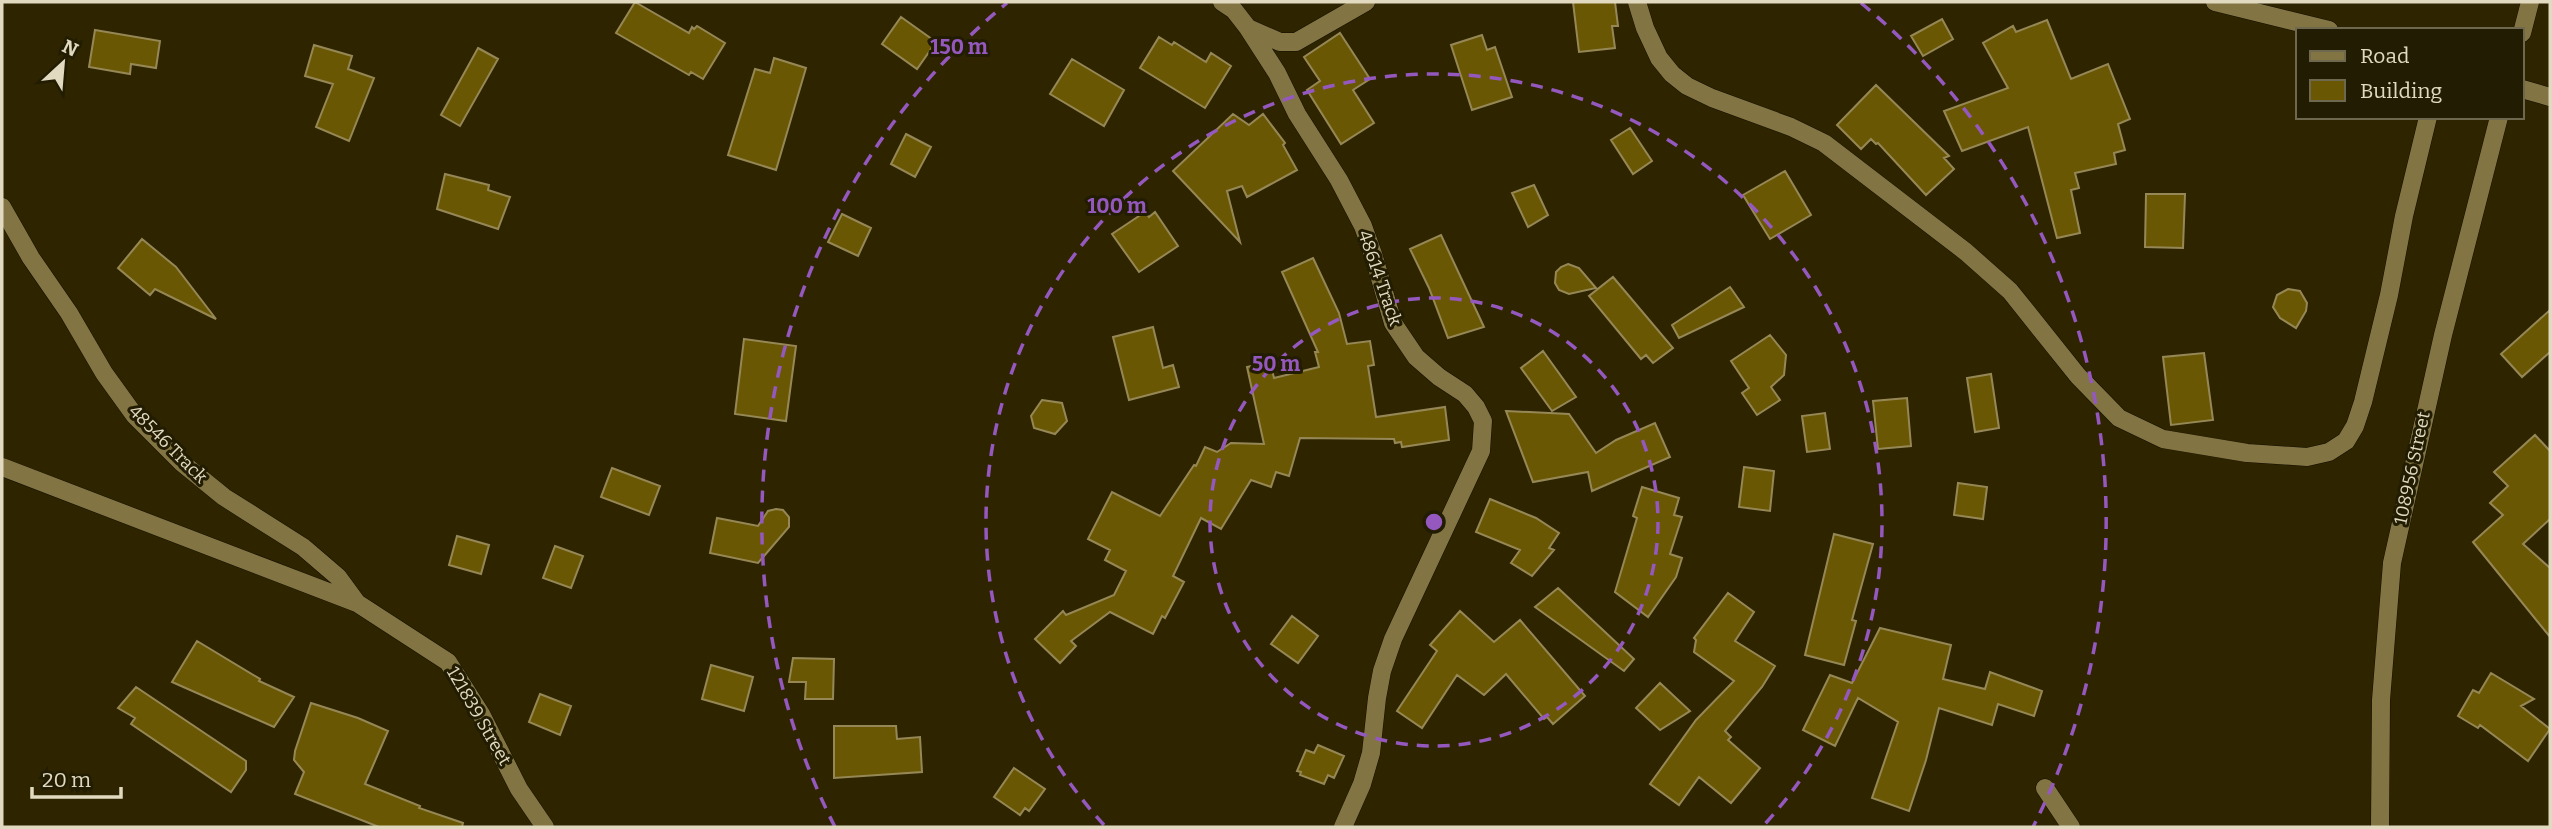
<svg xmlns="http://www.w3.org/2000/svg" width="2552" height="829" font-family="Bitter,serif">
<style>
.building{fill:#695703;stroke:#968856;stroke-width:2}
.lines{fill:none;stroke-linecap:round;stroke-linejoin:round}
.minor-casing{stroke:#140e00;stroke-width:19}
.tertiary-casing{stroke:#140e00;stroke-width:19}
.minor{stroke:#827543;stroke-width:18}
.tertiary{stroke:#827543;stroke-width:18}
.ring{fill:none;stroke:#9458bf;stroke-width:3.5;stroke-dasharray:12 9}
.labels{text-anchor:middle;stroke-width:6;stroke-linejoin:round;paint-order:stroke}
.street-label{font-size:18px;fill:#e1dac0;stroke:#221c02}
.centre{fill:#9458bf;stroke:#221c02;stroke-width:3.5}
.ring-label{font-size:21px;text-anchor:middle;font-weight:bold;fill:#9458bf;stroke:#221c02;stroke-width:6;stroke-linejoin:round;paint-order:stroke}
</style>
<rect width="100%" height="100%" fill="#2e2500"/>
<path class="building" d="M635,2L689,33L692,27L694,29L697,26L725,43L703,79L691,72L689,75L616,33Z
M1573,2H1615L1618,26H1612L1615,48L1579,52Z
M901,17L936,42L917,69L882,44Z
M1942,19L1953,39L1923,56L1911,36Z
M2047,20L2071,79L2108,64L2130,119L2118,124L2125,150L2114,153L2116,164L2075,173L2079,188L2071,190L2080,233L2057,238L2028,127L1962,151L1944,111L2008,88L1983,43L2013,26L2016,32Z
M95,30L160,41L156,68L131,64L130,74L89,67Z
M1340,33L1370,79L1353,90L1374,123L1341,144L1307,90L1320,81L1304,57Z
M1482,35L1487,50L1495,47L1512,97L1472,110L1451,45Z
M1159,37L1172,45L1174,42L1206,62L1211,53L1231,66L1205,108L1140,68Z
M314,45L352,56L348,69L374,78L349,141L316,127L333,84L305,76Z
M478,48L498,59L460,126L441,115Z
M774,58L806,68L776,170L728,155L755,69L770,73Z
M1072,59L1124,90L1104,126L1050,94Z
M1876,85L1949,156L1944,158L1954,169L1926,195L1878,143L1876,144L1871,139L1861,149L1837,125Z
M1233,114L1249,125L1263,114L1285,143L1283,145L1297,170L1247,197L1242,186L1227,191L1240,242L1173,171Z
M1630,128L1652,161L1633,174L1611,140Z
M906,134L931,147L915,177L891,164Z
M1785,171L1811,215L1770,239L1743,195Z
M445,174L489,185L488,190L510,197L498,229L437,209Z
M1534,185L1548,215L1528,227L1512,193Z
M2146,194H2185L2183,248L2145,247Z
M1145,212L1149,217L1155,212L1178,246L1139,272L1112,234Z
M842,214L871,228L858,256L828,242Z
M1441,235L1484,327L1448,338L1429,288L1410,249Z
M142,239L176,267L216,319L155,289L150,295L118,268Z
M1313,258L1339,313L1347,344L1370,341L1374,365L1368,366L1376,417L1445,407L1449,440L1402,447L1401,442L1395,443L1394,439L1300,438L1289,476L1276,472L1271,487L1251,480L1221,529L1201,518L1173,576L1184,582L1165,618L1162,616L1153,634L1110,612L1071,641L1076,646L1060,663L1035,639L1063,611L1066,615L1114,595L1126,571L1105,560L1110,550L1088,539L1112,492L1160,516L1194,465L1196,466L1205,447L1217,452L1231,443L1264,444L1247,367L1270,362L1274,378L1319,367L1315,352H1318L1282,272Z
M1568,264L1579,268L1596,288L1569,294L1559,290L1555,283L1556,272L1561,267Z
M1613,277L1673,348L1653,363L1646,355L1641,359L1589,296Z
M1730,287L1744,307L1679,338L1672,325Z
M2288,289L2300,291L2307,303L2306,311L2296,328L2280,318L2273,307L2277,295Z
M2550,310V352L2522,377L2501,354Z
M1153,327L1163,368L1173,365L1179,387L1129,400L1113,337Z
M1770,335L1786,355L1784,375L1771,387L1780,400L1757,415L1742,393L1749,388L1731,361Z
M744,339L796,346L786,421L735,414Z
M1543,351L1576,397L1552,411L1521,368Z
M2204,353L2213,420L2171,425L2163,357Z
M1991,374L1999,428L1975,432L1967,378Z
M1907,398L1911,446L1878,449L1873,401Z
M1042,400L1062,403L1067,421L1055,434L1034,428L1031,416Z
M1506,411L1569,414L1596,453L1616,440L1655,423L1670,457L1592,491L1588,472L1533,482Z
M1825,413L1830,449L1807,452L1802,416Z
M2535,435L2550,451V519L2523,544L2550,568V637L2473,542L2503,515L2490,503L2508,486L2494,472Z
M1744,467L1774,471L1770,511L1739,507Z
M612,468L660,486L649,515L601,497Z
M1958,483L1987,487L1983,519L1954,515Z
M1642,487L1679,498L1674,515L1682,517L1670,554L1682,558L1676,577L1648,617L1615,592L1637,518L1633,516Z
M1490,499L1536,518L1559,533L1549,548L1554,550L1532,576L1511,563L1520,550L1476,532Z
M776,509L783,510L789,517V527L758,563L710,553L717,518L758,526L768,511Z
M1834,534L1873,544L1852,620L1856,621L1844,665L1805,655Z
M457,536L489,545L481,574L449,565Z
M555,546L583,556L571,588L543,578Z
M1558,588L1634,659L1624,671L1535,607Z
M1728,593L1754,612L1735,641L1775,666L1762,687L1725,731L1731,737L1728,740L1760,768L1731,803L1699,777L1679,805L1650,784L1696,720L1734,681L1694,652L1696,640L1694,638Z
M1460,611L1494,642L1520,620L1585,696L1553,724L1547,717L1544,719L1506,674L1484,695L1457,675L1422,728L1397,711L1437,651L1430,645Z
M1292,616L1318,636L1298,663L1271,644Z
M1880,628L1951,645L1943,679L1985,689L1990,672L2042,691L2034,716L1998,704L1992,725L1939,708L1926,760L1909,811L1872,798L1898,722L1858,698L1835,746L1803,730L1830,675L1852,683Z
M197,641L260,679L259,681L294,697L274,727L172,682Z
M793,658L834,659L833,699H805L806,682H789Z
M711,665L753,677L744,711L702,699Z
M2491,673L2534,699L2521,706L2550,729L2528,761L2480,725L2478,728L2458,716L2473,690L2479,693Z
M1660,683L1690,711L1660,730L1636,708Z
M136,687L246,761V770L231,792L131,724L135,718L118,708Z
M540,694L571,706L560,735L529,722Z
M311,703L358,718L388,731L365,784L420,806L419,808L463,823L462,827H379L295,794L304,772L294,760L295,751Z
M834,726H896L897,739L920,737L922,772L834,778Z
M1318,745L1344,756L1334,778L1328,775L1324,784L1300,775L1301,772L1297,771L1306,750L1314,753Z
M1014,768L1045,789L1029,811L1025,808L1020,815L994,797Z"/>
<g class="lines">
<defs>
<path id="minor" d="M1222,2L1234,10L1248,28L1277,73L1297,114L1339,180L1363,226L1373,254L1393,323L1416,357L1439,377L1465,394L1476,407L1483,421L1481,451L1393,639L1382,671L1377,698L1371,753L1362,784L1343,827
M1637,2L1645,28L1659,58L1672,74L1687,86L1712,98L1791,127L1824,143L1966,252L2010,291L2078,376L2119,418L2163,439L2247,453L2307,457L2329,452L2346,441L2355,426L2363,402L2389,295L2404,216L2428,117
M2215,2L2329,30
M1248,28L1280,42H1296L1366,2
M2,207L31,258L69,313L104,373L135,416L181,462L224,497L303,547L338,577L357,603
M2,467L357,603L448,662L481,714L519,789L545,827
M2045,788L2071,827"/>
<path id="tertiary" d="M2522,33L2530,2
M2522,89L2550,97
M2380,827L2381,700L2392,563L2443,335L2499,117"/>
</defs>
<use href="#minor" class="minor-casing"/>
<use href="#tertiary" class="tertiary-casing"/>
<use href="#minor" class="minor"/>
<use href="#tertiary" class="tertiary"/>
</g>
<g class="ring">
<circle cx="1434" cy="522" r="224"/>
<path d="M1104 825A448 448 0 1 1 1764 825"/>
<path d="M835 827A672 672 0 0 1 1007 3M1861 3A672 672 0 0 1 2033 827"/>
</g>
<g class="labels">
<g class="street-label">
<text transform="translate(1380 278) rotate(71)" y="6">48614 Track</text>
<text transform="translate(168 444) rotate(45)" y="6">48546 Track</text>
<text transform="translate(2412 468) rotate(-78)" y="6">108956 Street</text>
<text transform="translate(479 716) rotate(60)" y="6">121839 Street</text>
</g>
</g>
<circle cx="1434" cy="522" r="10" class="centre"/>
<g class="ring-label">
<text x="959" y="54">150 m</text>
<text x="1117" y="213">100 m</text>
<text x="1276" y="371">50 m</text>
</g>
<rect width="2552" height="829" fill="none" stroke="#e1dac0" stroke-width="7"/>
<rect x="2296" y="28" width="228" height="91" fill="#221c02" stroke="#6e684e" stroke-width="2"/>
<rect x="2310" y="51" width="35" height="10" fill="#827543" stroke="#6e684e" stroke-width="2"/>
<text x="2360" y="63" font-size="21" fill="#e1dac0">Road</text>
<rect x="2310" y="80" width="35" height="21" fill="#695703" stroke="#6e684e" stroke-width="2"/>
<text x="2360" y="98" font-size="21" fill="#e1dac0">Building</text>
<g transform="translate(63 63) rotate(26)" stroke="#221c02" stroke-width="5" paint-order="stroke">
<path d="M0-5L12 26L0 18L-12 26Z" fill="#e1dac0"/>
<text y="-10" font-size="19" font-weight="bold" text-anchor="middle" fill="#e1dac0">N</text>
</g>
<path d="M32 787v10h89v-10" fill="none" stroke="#e1dac0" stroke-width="3.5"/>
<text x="42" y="787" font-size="21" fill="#e1dac0" stroke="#221c02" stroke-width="5" paint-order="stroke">20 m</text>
</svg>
